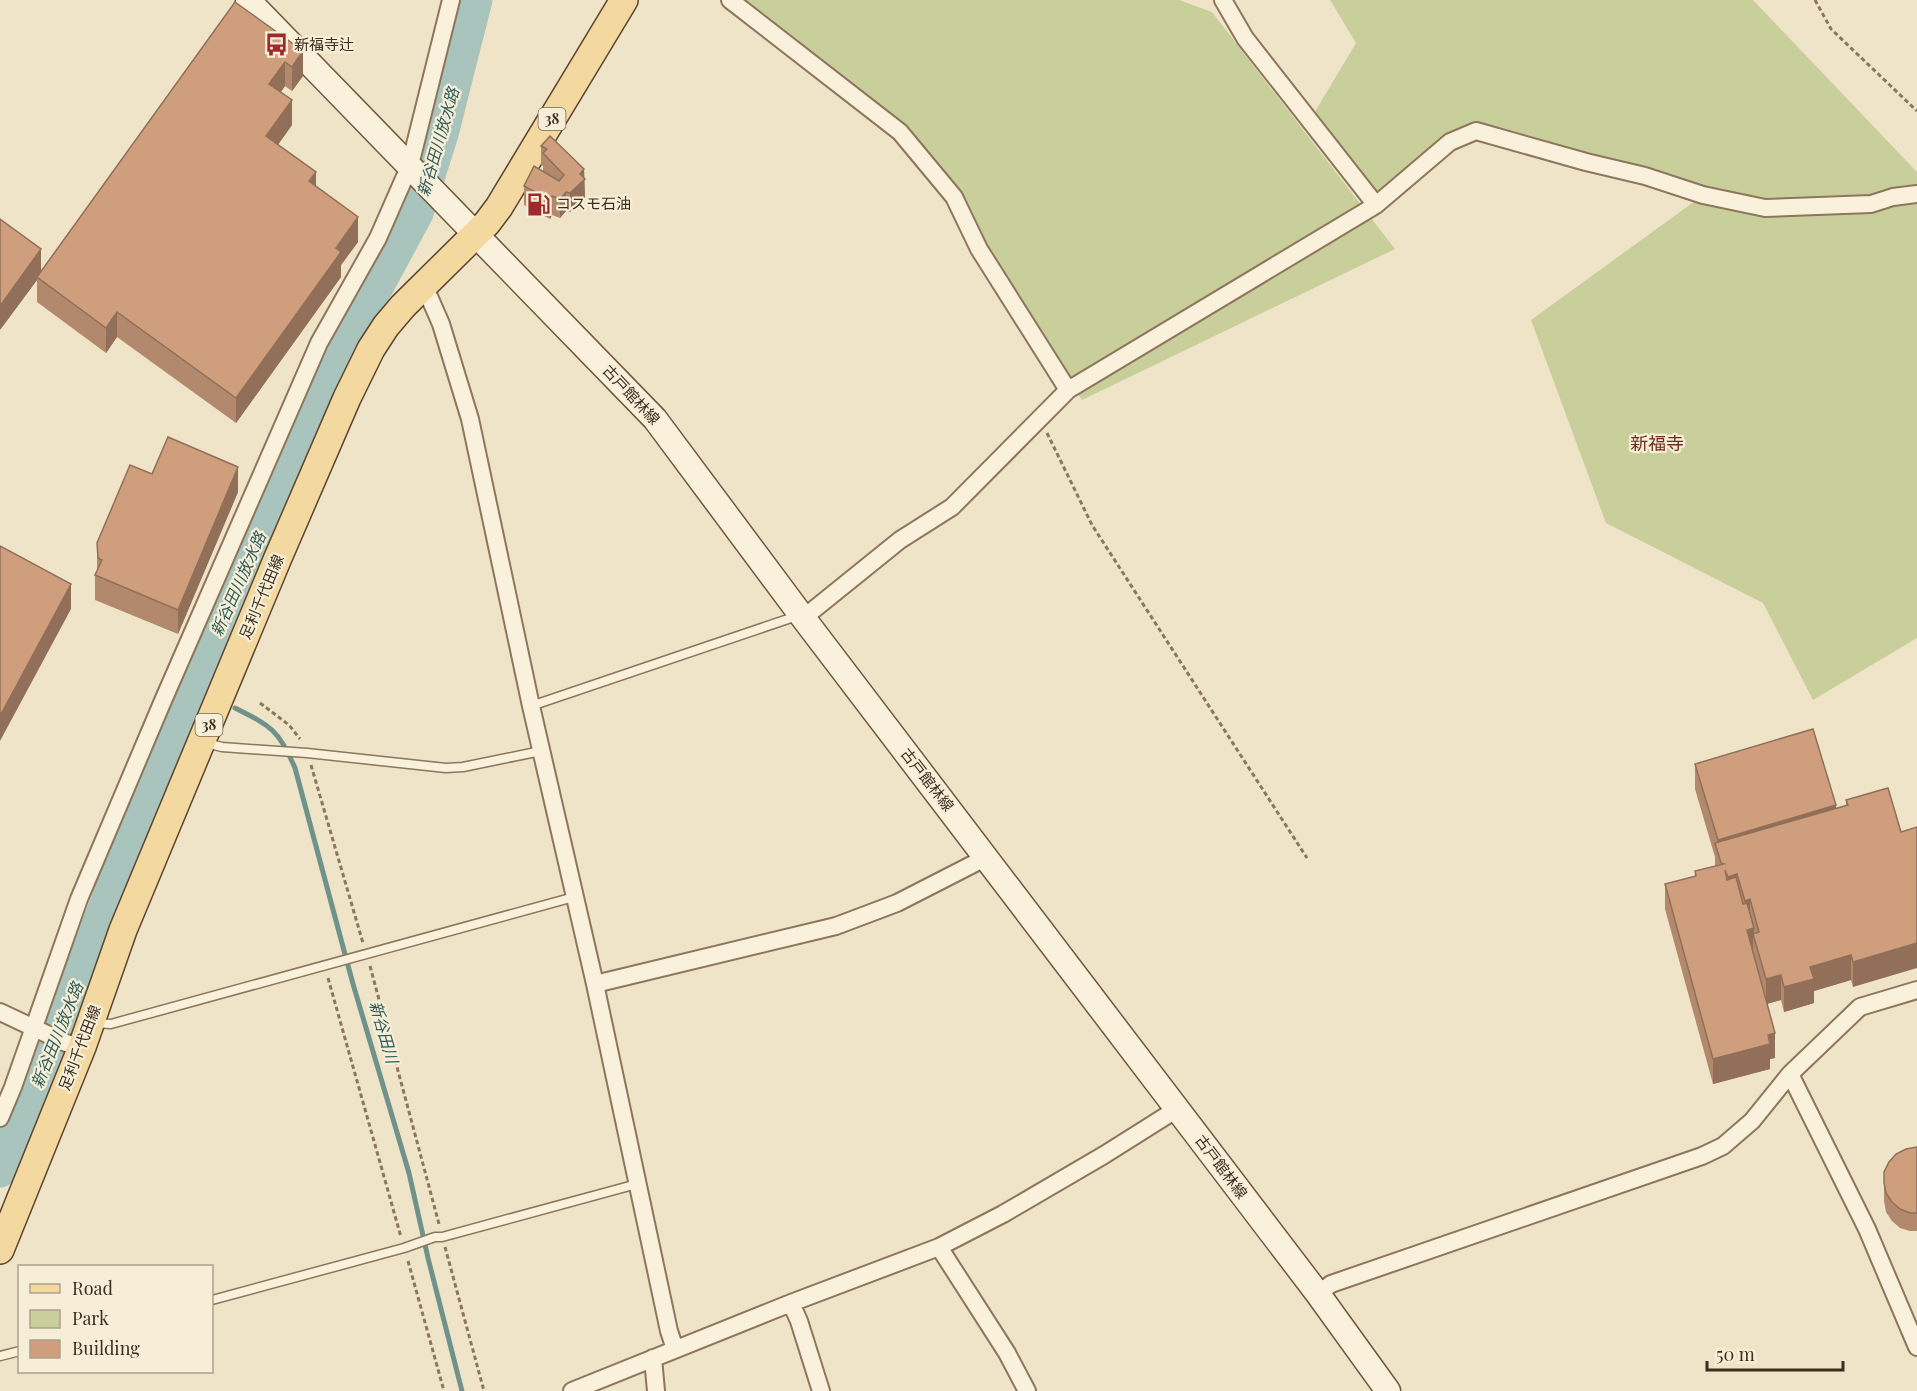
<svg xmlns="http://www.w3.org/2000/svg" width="1917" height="1391" font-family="'Playfair Display','Noto Sans JP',serif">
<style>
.green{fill:#c9cf9b}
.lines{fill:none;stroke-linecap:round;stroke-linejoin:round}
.stream{stroke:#6f938a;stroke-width:5}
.river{stroke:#a9c4bc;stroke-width:33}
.lane-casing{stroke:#8d765c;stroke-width:11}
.street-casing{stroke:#8d765c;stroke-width:20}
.secondary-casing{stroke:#6f573f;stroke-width:27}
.primary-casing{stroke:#5b4430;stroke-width:30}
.path{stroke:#8d765c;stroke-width:3;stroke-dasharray:4.5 3;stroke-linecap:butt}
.lane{stroke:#faf1dc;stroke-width:8}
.street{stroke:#faf1dc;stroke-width:16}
.secondary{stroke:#faf1dc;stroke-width:24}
.primary{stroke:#f3d9a0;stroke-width:27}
.wall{fill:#b2896c}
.shaded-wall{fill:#916f58}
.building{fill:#cf9f7d;stroke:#916f58;stroke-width:1.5}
.labels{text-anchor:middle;stroke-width:4.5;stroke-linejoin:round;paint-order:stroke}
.shield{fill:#f7eed8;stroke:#756857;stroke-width:1.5}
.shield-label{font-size:14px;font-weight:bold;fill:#3d2e20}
.poi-label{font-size:15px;fill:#3d2e20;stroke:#f7eed8;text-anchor:start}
.street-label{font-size:15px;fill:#3d2e20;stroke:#f7eed8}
.water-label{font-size:16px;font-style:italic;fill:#2f5d5a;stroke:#f7eed8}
.quarter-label{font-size:18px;fill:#6b2e1e;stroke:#f7eed8}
</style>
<rect width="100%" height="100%" fill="#f0e4c8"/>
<path class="green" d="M728,0H1179L1212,12L1395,249L1082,400L962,214L886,120Z
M1330,0H1753L1917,172V638L1813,700L1763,603L1606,523L1531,320L1702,196L1476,131L1376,205L1310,120L1356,43Z"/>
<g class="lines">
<path class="stream" d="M235,708C271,726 279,730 295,768L353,984L409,1173L428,1258L462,1391"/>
<path class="river" d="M0,1171L63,1023L77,980L164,751L333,369L417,213L442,134L476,0"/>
<defs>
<path id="lane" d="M531,706L797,616
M206,743L222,747L307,753L446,768L463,767L541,751
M94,1023L111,1024L574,897
M212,1300L404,1248L435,1237H442L637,1184
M0,1356L20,1351"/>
<path id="street" d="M730,0L900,132L954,197L979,249L1068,390
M1223,0L1245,38L1376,205
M424,285L441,324L470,419L531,706L595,984L669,1331L675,1349
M801,615L812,611L900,540L952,507L1068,390L1376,205L1450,142L1476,131L1586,162L1645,176L1703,195L1765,208L1871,204L1893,197L1917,194
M595,984L836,926L897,903L987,857
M0,1012L66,1043L82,1047
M1790,1074L1867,1229L1917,1347
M0,1118L13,1087L79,899L162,703L319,343L378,238L410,165L451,0
M939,1247L1007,1353L1027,1391
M1318,1294L1331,1284L1702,1156L1723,1146L1752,1121L1790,1074L1860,1007L1917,990
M791,1303L799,1321L821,1391
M653,1358L656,1391
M572,1391L791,1303L939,1247L1003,1214L1104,1155L1177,1109"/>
<path id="secondary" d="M248,0L655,419L801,615L1318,1294L1388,1391"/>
<path id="primary" d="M0,1250L82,1047L123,930L277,560L347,398L371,349L386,326L403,306L487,223L499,207L624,0"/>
</defs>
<use href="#lane" class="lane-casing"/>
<use href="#street" class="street-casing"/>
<use href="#secondary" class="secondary-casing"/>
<use href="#primary" class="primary-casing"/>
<path class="path" d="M1815,0L1831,29L1917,111
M1047,433L1092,525L1307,858
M260,703L289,725L300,739
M311,765L363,943
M370,966L439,1224
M328,978L401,1237
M445,1247L484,1391
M408,1261L444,1391"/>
<use href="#lane" class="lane"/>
<use href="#street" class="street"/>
<use href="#secondary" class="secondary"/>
<use href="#primary" class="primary"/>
</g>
<path class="wall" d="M235,2L303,76L292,91L285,86L281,92L292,125L278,145L316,186L358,242L341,265V277L236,423L117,337L106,353L37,302V280L0,330L41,271Z
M541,146L584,169L585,198L570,212L566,211L560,218L552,215L550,219L524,205V186L543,172V166L541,165Z
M152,474L238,492L178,634L95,600V575L97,571V543Z
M1695,764L1836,808L1846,805V800L1888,788L1853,987L1851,980L1814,991V1003L1784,1012L1781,1000L1767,1004L1775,1058L1770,1059V1069L1713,1084L1665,909V884L1695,876V871L1715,866V857L1695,789Z
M1917,1147V1231H1910L1900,1228L1892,1221L1886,1212L1884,1201V1183Z"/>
<path class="shaded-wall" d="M303,51V76L292,91V67Z
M285,62V86L269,108V84Z
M292,100V125L266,161V136Z
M584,169L585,198L570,212V193L580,174Z
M316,172V197L309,181Z
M566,192V211L560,218V199Z
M552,196V215L550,219V200Z
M358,217V242L341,265V277L236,423V398L336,248Z
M41,249V274L37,277V280L0,330V306Z
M117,312V337L106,353V328Z
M238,467V492L178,634V610Z
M71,584V609L0,741V716Z
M1836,805V830L1718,851V840Z
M1737,874V899L1728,902V877Z
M1750,899V924L1745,925V901Z
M1754,928V937L1753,934V953L1747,930Z
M1917,943V968L1853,987V962Z
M1851,955V980L1814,991V1003L1784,1012V987L1810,967Z
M1781,975V1000L1766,1004V979Z
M1775,1033V1058L1770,1059V1069L1713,1084V1059L1768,1035Z"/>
<path class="building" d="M235,2L303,51L292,67L285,62L269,84L292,100L266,136L316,172L309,181L358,217L336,248L341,252L236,398L117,312L106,328L37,277Z
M550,136L584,169L580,174L585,179L570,193L566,192L560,199L552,196L550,200L524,186L534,166L559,181L564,175L543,153L547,149L541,146Z
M0,219L41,249L0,306Z
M168,437L238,467L178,610L95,575L102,560L98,558L97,543L130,465L152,474Z
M0,546L71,584L0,716Z
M1813,729L1836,805L1718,840L1695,764Z
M1888,788L1901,832L1917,827V943L1853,962L1851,955L1810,967L1814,979L1784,987L1781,975L1766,979L1753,934L1759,932L1750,899L1745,901L1737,874L1728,877L1725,870L1727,880L1736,877L1743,904L1747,903L1754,928L1747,930L1775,1033L1768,1035L1770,1044L1713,1059L1665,884L1696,876L1695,871L1724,864L1721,863L1715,843L1848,805L1846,800Z
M1917,1147V1213H1910L1900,1209L1892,1202L1886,1193L1884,1183V1172L1889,1162L1896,1154L1906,1149Z"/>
<defs>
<symbol id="bus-bare" viewBox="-9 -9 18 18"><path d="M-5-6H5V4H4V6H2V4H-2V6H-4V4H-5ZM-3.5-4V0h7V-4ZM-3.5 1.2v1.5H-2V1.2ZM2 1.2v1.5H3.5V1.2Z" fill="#9e2a2b" stroke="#f7eed8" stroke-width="2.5" paint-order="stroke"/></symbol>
<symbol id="fuel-bare" viewBox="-9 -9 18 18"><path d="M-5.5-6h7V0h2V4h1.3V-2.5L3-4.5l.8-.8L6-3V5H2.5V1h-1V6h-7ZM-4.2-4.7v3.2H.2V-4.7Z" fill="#9e2a2b" stroke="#f7eed8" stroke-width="2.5" paint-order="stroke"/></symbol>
</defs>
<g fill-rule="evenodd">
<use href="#bus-bare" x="260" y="28" width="33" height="33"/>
<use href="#fuel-bare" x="522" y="188" width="33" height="33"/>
</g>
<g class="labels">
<g class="shield">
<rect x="538.5" y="108" width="27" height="22" rx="4.5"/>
<rect x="195.5" y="714" width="27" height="22" rx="4.5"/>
</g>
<g class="shield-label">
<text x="552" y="124">38</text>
<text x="209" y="730">38</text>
</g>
<g class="poi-label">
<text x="294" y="50">新福寺辻</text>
<text x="556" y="209">コスモ石油</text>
</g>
<g class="street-label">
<text transform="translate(631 395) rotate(47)" y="5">古戸館林線</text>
<text transform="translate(262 597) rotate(-67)" y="5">足利千代田線</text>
<text transform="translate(927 780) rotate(52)" y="5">古戸館林線</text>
<text transform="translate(80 1048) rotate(-69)" y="5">足利千代田線</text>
<text transform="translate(1221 1167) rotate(53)" y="5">古戸館林線</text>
</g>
<g class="water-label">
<text transform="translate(438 142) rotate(-74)" y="6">新谷田川放水路</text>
<text transform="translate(238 584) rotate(-66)" y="6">新谷田川放水路</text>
<text transform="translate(384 1032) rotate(74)" y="6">新谷田川</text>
<text transform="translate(57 1035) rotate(-68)" y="6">新谷田川放水路</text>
</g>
<g class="quarter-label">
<text x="1657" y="450">新福寺</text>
</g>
</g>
<rect x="18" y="1265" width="195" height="108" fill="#f7eed8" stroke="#ada18e" stroke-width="1.5"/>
<rect x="30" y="1284" width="30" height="9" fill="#f3d9a0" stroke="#ada18e" stroke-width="1.5"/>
<text x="72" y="1295" font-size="18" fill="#3d2e20">Road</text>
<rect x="30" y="1310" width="30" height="18" fill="#c9cf9b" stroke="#ada18e" stroke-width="1.5"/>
<text x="72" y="1325" font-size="18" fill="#3d2e20">Park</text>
<rect x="30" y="1340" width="30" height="18" fill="#cf9f7d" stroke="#ada18e" stroke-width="1.5"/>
<text x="72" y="1355" font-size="18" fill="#3d2e20">Building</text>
<path d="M1707 1361v9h136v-9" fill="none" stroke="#3d2e20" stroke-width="3"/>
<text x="1716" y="1361" font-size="18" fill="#3d2e20" stroke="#f7eed8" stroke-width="4.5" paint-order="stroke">50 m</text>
</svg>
